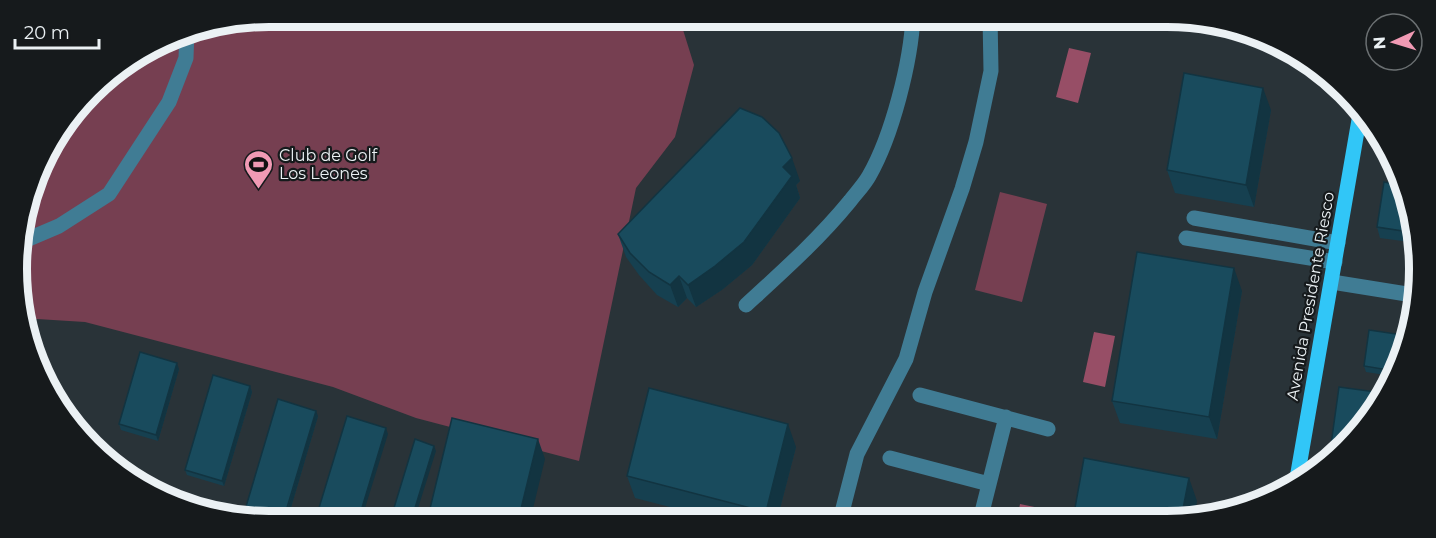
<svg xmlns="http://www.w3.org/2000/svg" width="1436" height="538" font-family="Montserrat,sans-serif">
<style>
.green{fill:#763f51}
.water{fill:#974e66}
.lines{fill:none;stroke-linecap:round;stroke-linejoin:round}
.minor{stroke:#407c94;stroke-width:15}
.major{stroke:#31c6f7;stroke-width:15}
.wall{fill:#164050}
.shaded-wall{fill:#123441}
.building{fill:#194b5d;stroke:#123441;stroke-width:1.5}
.labels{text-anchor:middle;stroke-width:4.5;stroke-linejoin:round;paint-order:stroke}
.poi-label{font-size:16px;fill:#ebf1f4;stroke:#161a1c;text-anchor:start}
.street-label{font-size:16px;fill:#ebf1f4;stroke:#161a1c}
.rim{fill:none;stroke:#ebf1f4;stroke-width:8}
</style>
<rect width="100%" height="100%" fill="#293338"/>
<path class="green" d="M269,16L679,17L694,65L675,137L636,188L579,461L416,418L333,387L85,322L21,318L19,236L50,143L103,79L188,30Z
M1000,192L1047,204L1022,302L975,290Z"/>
<path class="water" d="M1069,48L1091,53L1078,103L1056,97Z
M1094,332L1115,336L1105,387L1083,382Z
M1020,504L1049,510L1047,520H1017Z"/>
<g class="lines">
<path class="minor" d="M1194,218L1338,243
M1186,238L1335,262
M19,243L59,226L109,194L169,102L186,58L187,30
M1332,282L1413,295
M746,305C782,272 819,239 850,201C856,193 864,185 869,176C892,136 911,62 913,16
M920,395L1048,429
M890,458L989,484
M840,520L857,454L906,359L925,292L962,189L976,142L991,71L990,16
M980,520L1006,417
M581,521L586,518L600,521"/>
<path class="major" d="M1296,484L1360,114"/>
</g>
<path class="wall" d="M1271,110L1254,207L1175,193L1167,170Z
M800,181L796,185L800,198L752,265L723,289L696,307L687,298L678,307L657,295L639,275L626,257L618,234Z
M1400,185L1417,236V243L1380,238L1377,227Z
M1242,291L1217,439L1120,423L1112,401Z
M1410,336L1392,376L1366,372L1364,366Z
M179,369L158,441L121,430L119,424Z
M250,386L252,392L224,486L187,475L185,470Z
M318,416L287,521L269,522L247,515L245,510Z
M796,447L777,520H720L635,498L627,476Z"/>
<path class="shaded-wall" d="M1263,88L1271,110L1254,207L1246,185Z
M792,158L800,181L796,185L800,198L752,265L723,289L696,307L688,285L783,167Z
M1234,268L1242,291L1217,439L1209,417Z
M679,276L687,298L678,307L670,285Z
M177,363L179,369L158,441L156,435Z
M250,386L252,392L224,486L222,481Z
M316,411L318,416L287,521H284Z
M788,424L796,447L777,520H769L766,512Z
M386,428L388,434L361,521H358Z
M538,439L545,459L530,521H518Z
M434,446L436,451L414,521H411Z
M1189,478L1197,501L1194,519H1181Z"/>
<path class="building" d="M1184,73L1263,88L1246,185L1167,170Z
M740,108L762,117L779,133L792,158L783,167L792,176L744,242L715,266L688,285L679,276L670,285L649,272L630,253L618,234Z
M1384,182L1400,185L1416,233L1377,227Z
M1137,252L1234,268L1209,417L1112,401Z
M1369,330L1410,336L1394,371L1364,366Z
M140,352L177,363L156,435L119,424Z
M213,375L250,386L222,481L185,470Z
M1339,387L1384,393L1377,409L1332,460L1329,459Z
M649,388L788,424L766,512L627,476Z
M278,399L316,411L283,521L245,510Z
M347,416L386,428L358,521H315Z
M452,418L538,439L518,521H427Z
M415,439L434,446L411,521H390Z
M1084,458L1189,478L1181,519L1078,520L1073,519Z
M847,518L856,520H846Z"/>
<defs>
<symbol id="stadium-pin" viewBox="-11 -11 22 30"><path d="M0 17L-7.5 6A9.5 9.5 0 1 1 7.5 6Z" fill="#f19ab4" stroke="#161a1c"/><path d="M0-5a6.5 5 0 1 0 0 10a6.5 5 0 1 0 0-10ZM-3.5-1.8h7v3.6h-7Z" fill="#111"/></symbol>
</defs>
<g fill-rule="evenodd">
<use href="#stadium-pin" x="242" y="148" width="33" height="45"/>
</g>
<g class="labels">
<g class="poi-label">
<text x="279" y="161">Club de Golf<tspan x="279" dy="18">Los Leones</tspan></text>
</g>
<g class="street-label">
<text transform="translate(1310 296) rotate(-80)" y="6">Avenida Presidente Riesco</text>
</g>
</g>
<path d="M0 0H1436V538H0ZM269 27H1167A242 242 0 0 1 1409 269V269A242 242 0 0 1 1167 511H269A242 242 0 0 1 27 269V269A242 242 0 0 1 269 27Z" fill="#161a1c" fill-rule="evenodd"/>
<path class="rim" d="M269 27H1167A242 242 0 0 1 1409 269V269A242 242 0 0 1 1167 511H269A242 242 0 0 1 27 269V269A242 242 0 0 1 269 27Z"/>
<g transform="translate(1394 42) rotate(266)"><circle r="28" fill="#161a1c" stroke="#6b7072" stroke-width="1.5"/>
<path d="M0-4.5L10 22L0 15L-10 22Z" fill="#f19ab4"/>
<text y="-9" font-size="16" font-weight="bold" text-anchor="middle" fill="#ebf1f4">N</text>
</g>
<path d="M15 39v9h84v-9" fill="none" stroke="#ebf1f4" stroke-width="3"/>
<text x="24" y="39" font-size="18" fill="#ebf1f4" stroke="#161a1c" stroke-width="4.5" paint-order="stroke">20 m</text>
</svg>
